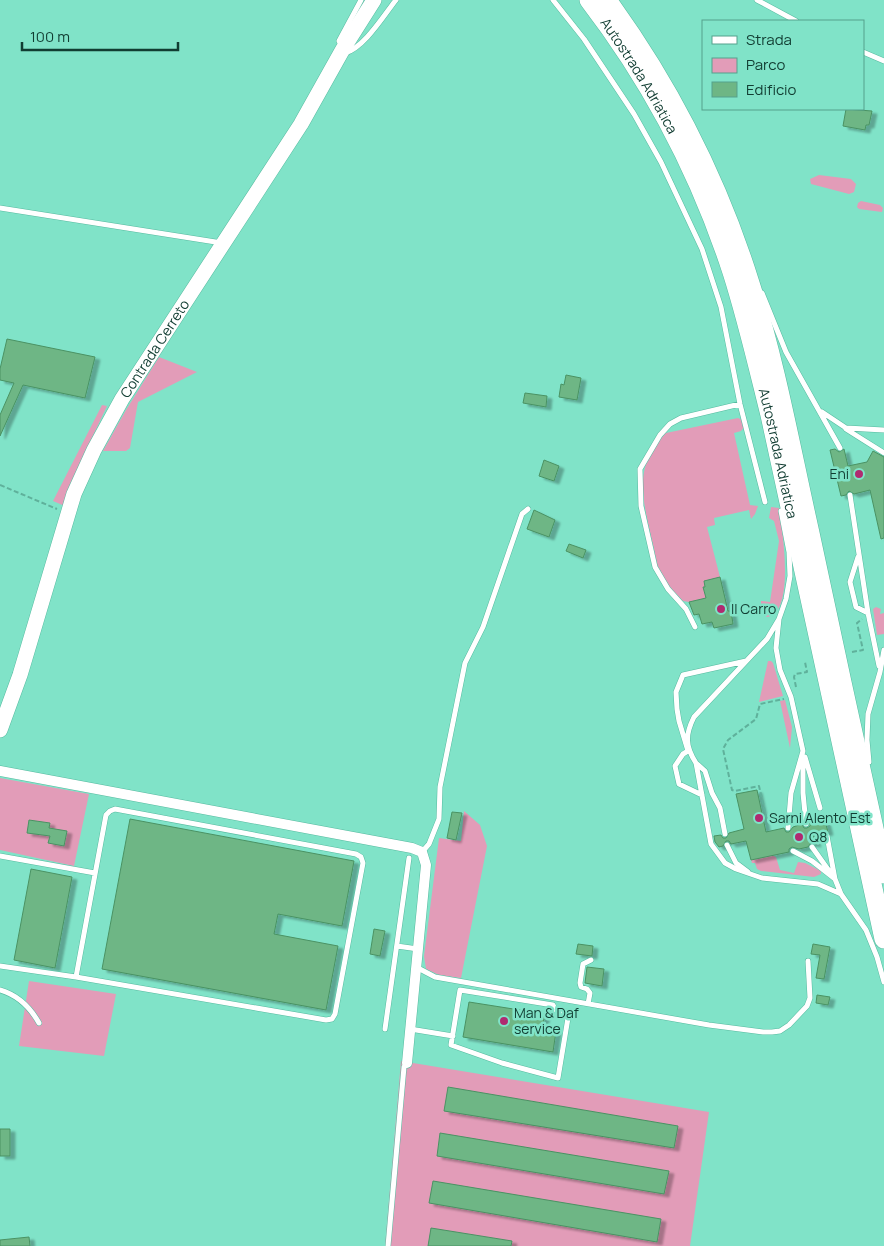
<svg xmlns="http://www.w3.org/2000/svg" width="884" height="1246" font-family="Manrope,sans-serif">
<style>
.green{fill:#e29cb8}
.building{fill:#6eb685;stroke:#4a9263;filter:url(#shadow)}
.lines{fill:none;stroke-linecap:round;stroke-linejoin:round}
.lane-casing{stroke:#55ba9f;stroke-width:6}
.street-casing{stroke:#55ba9f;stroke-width:11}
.secondary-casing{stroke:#55ba9f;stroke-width:16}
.highway-casing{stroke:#55ba9f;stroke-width:20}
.path{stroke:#5fb19b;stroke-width:2;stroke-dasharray:5 2.5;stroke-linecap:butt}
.lane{stroke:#fff;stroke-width:5}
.street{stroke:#fff;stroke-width:10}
.secondary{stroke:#fff;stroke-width:15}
.highway{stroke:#fff;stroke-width:19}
.poi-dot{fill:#b02a70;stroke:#80e3c8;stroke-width:2}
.labels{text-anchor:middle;stroke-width:5;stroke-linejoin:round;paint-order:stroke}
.street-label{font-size:14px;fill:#113d32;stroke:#80e3c8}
.poi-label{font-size:14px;fill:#113d32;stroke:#80e3c8;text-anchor:start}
</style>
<defs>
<filter id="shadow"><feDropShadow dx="5" dy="3" stdDeviation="1" flood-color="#0004"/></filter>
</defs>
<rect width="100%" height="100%" fill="#80e3c8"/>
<path class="green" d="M819,175L851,179L856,184L854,192L849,194L811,184L810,179Z
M861,201L880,205L883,208L882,212L859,209L857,207L858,203Z
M159,357L197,372L138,402L130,448L126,451H103L126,410Z
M102,405L107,406L89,444L67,507L53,501Z
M738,418L742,420L744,427L741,431L734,433L750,505L758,506L755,514L751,519L749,510L714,518L715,525L707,527L720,577L704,581L705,587H703L706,598L689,602L683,601C676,593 665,584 660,574C656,565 655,551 652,541C643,499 632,467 666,433Z
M771,507L779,508C782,528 796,613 767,617L763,615L761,611V601L770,602L779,541L774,521L769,518Z
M876,607L881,609L880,614L884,613V634L877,635L873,609Z
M768,661H771L773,663L783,696L759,702Z
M785,700L792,727L790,748L780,701Z
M0,778L89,794L74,866L0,850Z
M464,811L480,825L487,846L461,978L439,975L426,969L424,956L439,838L461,841Z
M771,855L776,857L780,870L794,873L798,862L805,863L821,871V874L814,877L761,871L757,869L755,863H752L751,860Z
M29,981L116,994L104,1056L19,1046Z
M401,1061L709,1112L690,1246H385Z"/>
<path class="building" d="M846,109L872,111L869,125H866L865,130L843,126Z
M7,339L95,357L85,398L23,385L0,436V415L14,383L0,380V369Z
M566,375L581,378L577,400L559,397L561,384L564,385Z
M525,393L547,396L546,407L523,403Z
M835,449L839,452L844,449L848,466L867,462L873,451L884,457V538L881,539L870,490L854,494L849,491L846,495L841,496L830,450Z
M544,460L559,466L554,481L539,476Z
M534,510L555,520L549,537L527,529Z
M569,544L586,550L583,558L566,551Z
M720,577L728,611H731L733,624L714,628L712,622L702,624L699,614L694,615L689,602L706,598L703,587H705L704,581Z
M757,790L766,832L784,828L786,832H789L793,827L802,824L804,828H807L810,826V823L811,824L825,821L828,832L813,835L816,844L811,843L808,847L799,849L792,847L789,849V852L751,860L746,841L731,844L729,841H726L723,846L719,847L715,842L714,836L721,835L723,838H726L729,833L744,829L736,794Z
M452,812L462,813L456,840L447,838Z
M130,819L354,861L342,926L278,914L274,934L338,946L326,1010L102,969Z
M29,820L50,823L49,828L67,831L64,846L48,843L50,836L27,833Z
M31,869L72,877L55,968L14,960Z
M374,929L385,931L380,956L370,954Z
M578,944L593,946L592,956L576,954Z
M813,944L830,947L824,979L816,978L820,955L811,954Z
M587,967L604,969L602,986L585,983Z
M817,995L830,997L828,1005L816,1003Z
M469,1002L545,1014L542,1028L556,1031L553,1052L463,1037Z
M448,1087L678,1126L674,1148L444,1111Z
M0,1129H10V1156H0Z
M440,1133L669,1171L664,1194L437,1156Z
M433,1181L661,1219L657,1242L429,1203Z
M431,1228L512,1241L511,1246H428Z
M29,1237L30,1246H0V1240Z"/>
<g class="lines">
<defs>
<path id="lane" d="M553,0L584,39L634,114L661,162L702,249L721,307L740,404L765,502
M757,0L796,21
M341,44L339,41L361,0
M863,52L884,61
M345,53C364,48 384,15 396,0
M0,208L222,243
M762,293L786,352L840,448
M822,412L846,428L884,430
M846,429L884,453
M850,495L868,613L879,666
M781,511L789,552L790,576L786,599L779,619L776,648L780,670L791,697L803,751L791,793L788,828
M858,557L850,582L856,607L868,613
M779,619L767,639L694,717C685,735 685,746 696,763L711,844L725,863L736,869L762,878L818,884L841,894
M695,627L686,609L668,589L655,567L641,506L640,469L660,435L670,424L681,418L740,404
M803,757V793L806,824
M805,757L820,808
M869,762L867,740L868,714L880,672L884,650
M696,763L705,771L712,793L720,808L725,834
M702,795L679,784L675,766L683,754L688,751L679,721L677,709L676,692L683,675L746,661
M115,809L356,854L361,857L363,863L335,1014L332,1019L326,1020L76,977L106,815L110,811Z
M827,836L835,879
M727,845L736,863L748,872
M812,847L832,875
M793,851L812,861L835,879L841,894L866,930L877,957L884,982
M422,852L429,844L439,819L440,787L465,663L483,627L522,514L528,509
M0,856L95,873
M397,946L418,949
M0,966L76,977
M416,967L435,977L709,1025L763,1032H772L780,1031L789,1025L807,1006L810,998L808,961
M0,990C17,995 30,1007 39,1023
M460,990L553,1005L555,1010L569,1012L558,1078L502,1063L451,1045Z
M588,1004L590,993L587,989L581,987L580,983L583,964L591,960
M385,1029L409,858
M410,1029L453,1036
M388,1246L404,1067L407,1063"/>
<path id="street" d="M0,771L412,848L422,852L426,865L407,1063"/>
<g id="secondary">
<path id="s1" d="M0,730L20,675L74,494L94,450L122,399L301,124L343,49L374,0"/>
</g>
<g id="highway">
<path id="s2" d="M589,0C652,82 700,174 732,272C747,319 758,367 770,415L884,939"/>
<path d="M607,0C669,85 717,179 749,280C776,363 791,449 810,533C834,647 859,760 884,874"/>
</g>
</defs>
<use href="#lane" class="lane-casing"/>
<use href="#street" class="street-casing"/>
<use href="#secondary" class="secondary-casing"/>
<use href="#highway" class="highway-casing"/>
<path class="path" d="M0,485L57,509
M852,652L863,650L857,623L862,619
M796,687L794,677L795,674L807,672L805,662
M763,817L766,816L759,786L735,791L732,790L723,749L728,740L756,719L760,704L784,699"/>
<use href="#lane" class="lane"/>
<use href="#street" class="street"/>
<use href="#secondary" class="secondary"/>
<use href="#highway" class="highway"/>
</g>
<g class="poi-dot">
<circle cx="859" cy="474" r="5"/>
<circle cx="721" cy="609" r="5"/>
<circle cx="759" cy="818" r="5"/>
<circle cx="799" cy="837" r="5"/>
<circle cx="504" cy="1021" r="5"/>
</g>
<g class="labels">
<g class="street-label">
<text dy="5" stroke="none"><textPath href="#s2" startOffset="91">Autostrada Adriatica</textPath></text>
<text dy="5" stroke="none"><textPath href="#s1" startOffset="414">Contrada Cerreto</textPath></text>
<text dy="5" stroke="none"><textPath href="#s2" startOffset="496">Autostrada Adriatica</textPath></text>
</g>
<g class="poi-label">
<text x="849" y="479" text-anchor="end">Eni</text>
<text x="731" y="614">Il Carro</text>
<text x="769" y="823">Sarni Alento Est</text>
<text x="809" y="842">Q8</text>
<text x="514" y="1018">Man &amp; Daf<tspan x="514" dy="16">service</tspan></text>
</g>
</g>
<rect x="702" y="20" width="162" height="90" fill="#80e3c8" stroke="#54a18c"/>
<rect x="712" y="36" width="25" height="8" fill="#ffffff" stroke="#54a18c"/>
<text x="746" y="45" font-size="15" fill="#113d32">Strada</text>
<rect x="712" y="58" width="25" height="15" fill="#e29cb8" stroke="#54a18c"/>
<text x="746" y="70" font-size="15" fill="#113d32">Parco</text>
<rect x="712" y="82" width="25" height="15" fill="#6eb685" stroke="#54a18c"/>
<text x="746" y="95" font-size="15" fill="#113d32">Edificio</text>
<path d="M22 42v8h156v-8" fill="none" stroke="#113d32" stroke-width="2.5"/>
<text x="30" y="42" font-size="15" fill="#113d32" stroke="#80e3c8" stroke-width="4" paint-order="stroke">100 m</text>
</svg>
